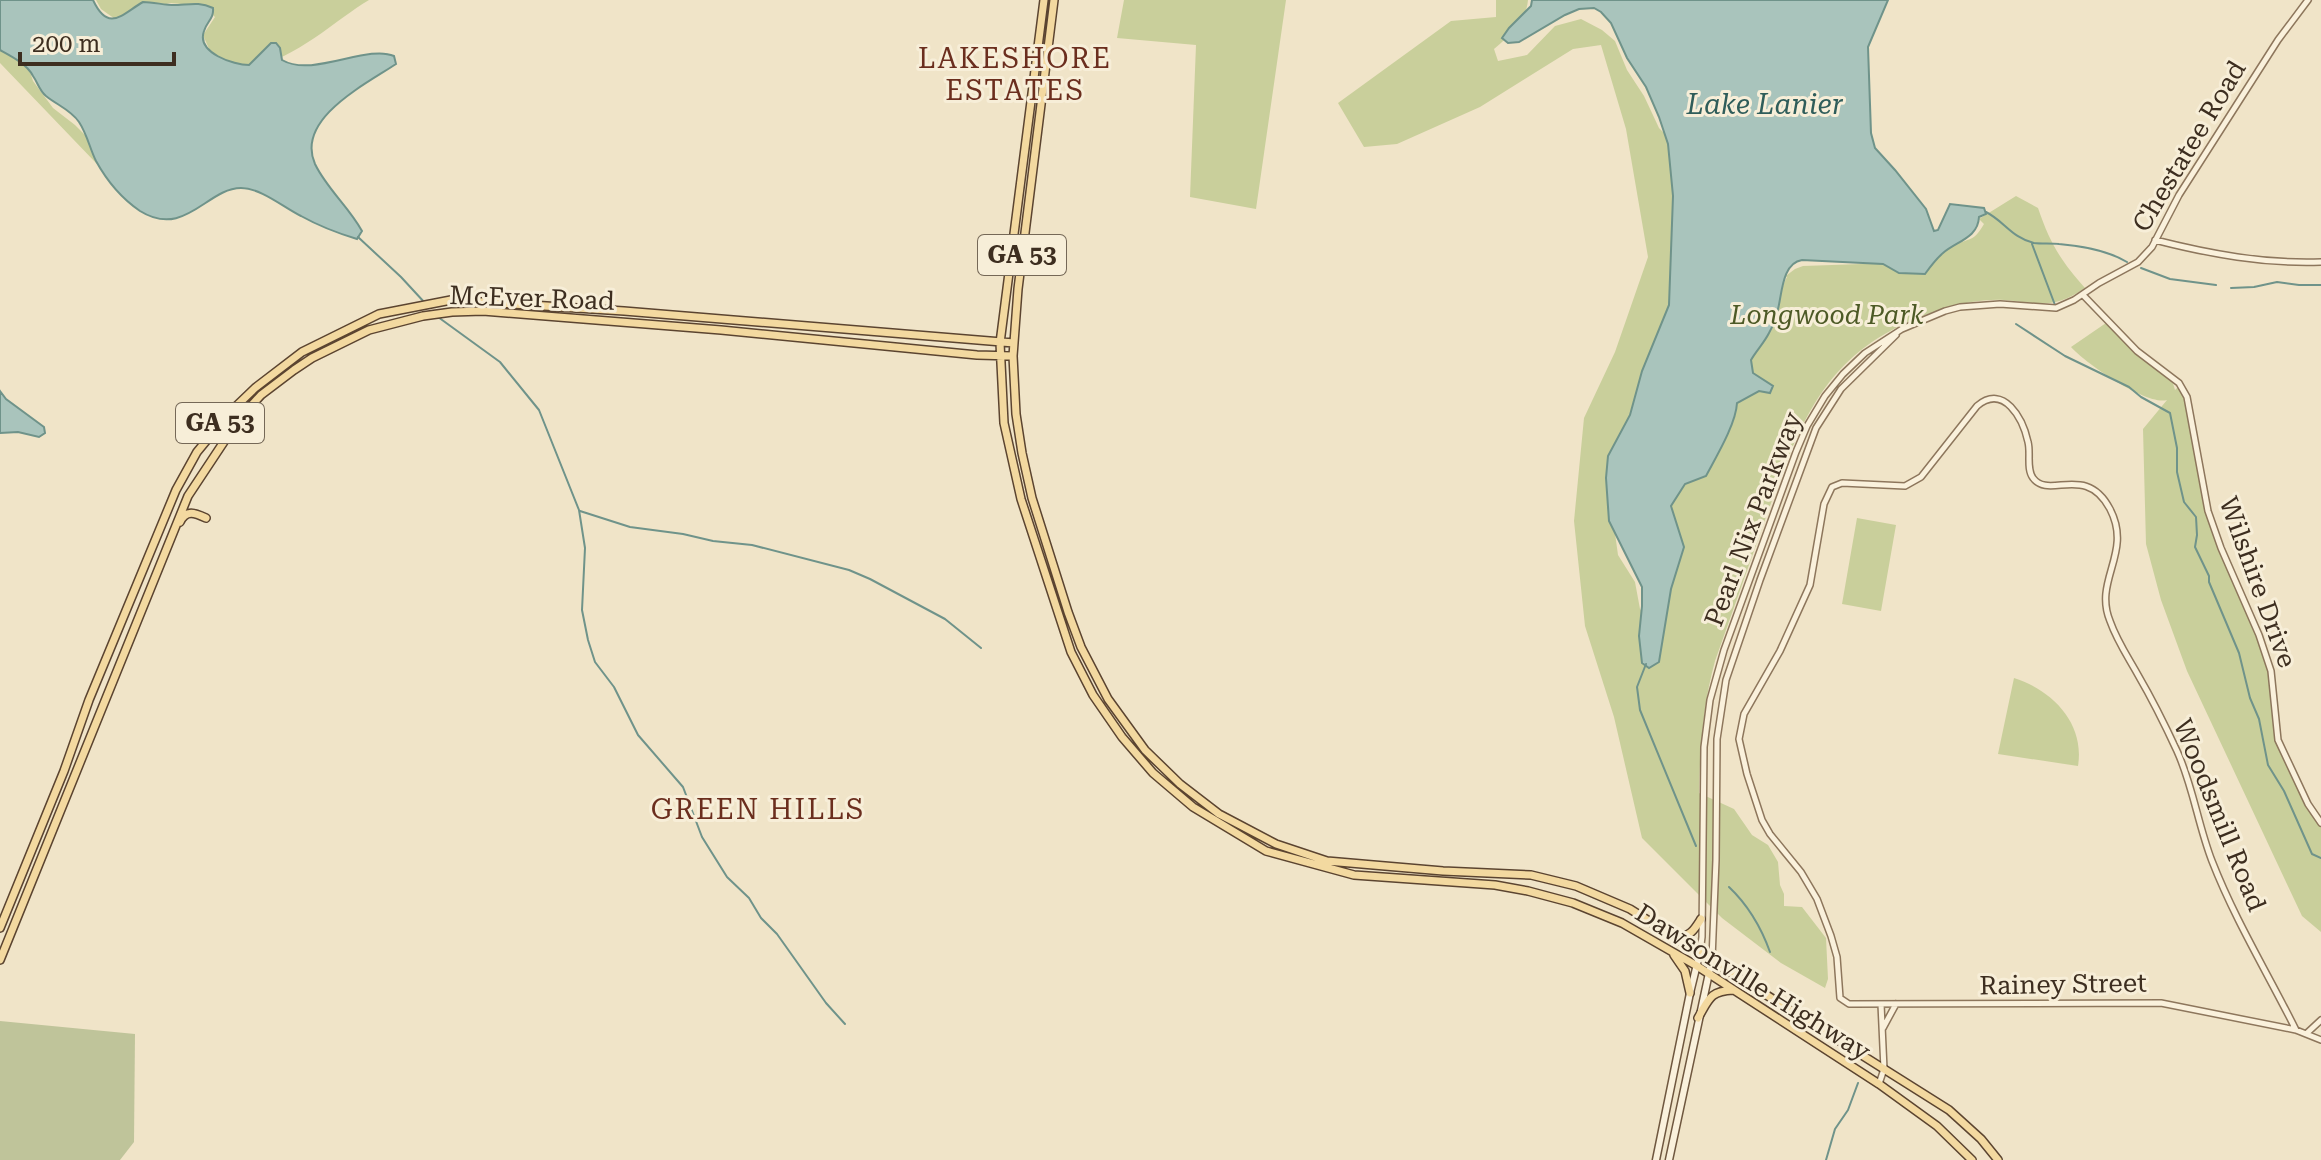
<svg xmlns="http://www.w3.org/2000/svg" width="2321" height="1160" font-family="'Roboto Serif',serif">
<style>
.green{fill:#c9cf9b}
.cemetery{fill:#bfc49a}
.water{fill:#a9c4bc;stroke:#6f938a;stroke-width:2}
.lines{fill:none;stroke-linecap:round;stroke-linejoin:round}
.stream{stroke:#6f938a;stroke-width:2}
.tertiary-casing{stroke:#8d765c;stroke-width:8}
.secondary-casing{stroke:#6f573f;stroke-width:9}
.primary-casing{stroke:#5b4430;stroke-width:10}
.tertiary{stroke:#faf1dc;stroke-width:5}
.secondary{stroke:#faf1dc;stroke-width:6}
.primary{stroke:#f3d9a0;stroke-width:7}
.labels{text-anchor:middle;stroke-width:6;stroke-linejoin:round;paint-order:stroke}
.shield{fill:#f7eed8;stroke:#756857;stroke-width:2}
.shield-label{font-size:24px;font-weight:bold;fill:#3d2e20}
.street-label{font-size:26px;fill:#3d2e20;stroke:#f7eed8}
.park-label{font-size:26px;font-style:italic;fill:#4d5a26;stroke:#f7eed8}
.neighbourhood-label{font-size:28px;letter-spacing:2px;fill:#6b2e1e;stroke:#f7eed8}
.water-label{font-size:28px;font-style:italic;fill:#2f5d5a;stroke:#f7eed8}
</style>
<rect width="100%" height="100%" fill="#f0e4c8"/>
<path class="green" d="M96,0H369C332,22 282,72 237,66C229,65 221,60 213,58L203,35L215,17L204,6L170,3L115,19L101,9Z
M1124,0H1286L1256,209L1190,197L1196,45L1117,38Z
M1496,0H1528C1526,22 1510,35 1494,49L1498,61L1527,55L1555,26L1581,19L1602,30L1615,41L1627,70L1644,96L1659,128L1679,148L1680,267L1666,332L1610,497L1618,555L1635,582L1640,609L1656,628L1684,547L1671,506L1685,484L1706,476L1731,422L1737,403L1756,392L1772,386L1752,373L1751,360C1760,345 1770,332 1776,315C1781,303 1780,289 1787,277L1773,270L1774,268L1787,275L1795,269L1803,266L1861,264H1883L1899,273L1925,274C1933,263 1941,253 1953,246C1970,237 1973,243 1984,224L1979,219L2016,196L2038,208C2050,243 2060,260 2085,288C2053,310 2039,303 2004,300C1983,299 1963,303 1943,309C1828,345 1804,412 1766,517C1749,565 1732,613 1715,661C1703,704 1700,748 1699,793L1734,809L1752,835L1768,845L1778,862L1780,885L1784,894V906L1802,907L1826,938L1828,979L1825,988L1781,963L1722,918L1642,838L1614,717L1585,626L1574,521L1584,418L1615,352L1648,257L1626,129L1601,45L1573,49L1480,107L1397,144L1364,147L1338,103L1451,21L1496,17Z
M0,43L24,53L33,81L53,108L75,125L96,146L120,188L0,63Z
M2106,323L2140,357L2172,380L2175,390L2182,383L2192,404L2203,489L2225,558L2275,676L2278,737L2293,774L2321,825V932L2302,916L2187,671L2161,600L2146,544L2143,429L2167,400C2147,406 2085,363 2071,347Z
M1857,518L1896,525L1881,611L1842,604Z
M2014,678C2052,690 2085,723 2078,766L1998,754Z"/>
<path class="cemetery" d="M0,1021L135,1034L134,1142L120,1160H0Z"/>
<path class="water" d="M0,0H93C109,34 123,13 143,2C155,2 167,6 178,5C192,4 200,2 213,8C214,19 207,21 204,31C196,53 234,65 249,65L271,43H276L280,48L282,60C313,78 367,44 394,56L396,64C366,84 295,119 315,164C327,189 349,207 362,231L357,239C337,233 319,226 301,216C283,207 261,188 241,188C207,188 185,239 140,211C121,198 107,181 96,161C90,149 87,134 79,122C71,110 57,105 46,96C39,90 38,83 33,76C27,64 11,56 0,50Z
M1532,0H1888L1868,47L1871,133L1875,148L1895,170L1926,209L1934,231L1938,230L1950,204L1984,208L1986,214L1979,217C1978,238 1957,241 1943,253C1936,259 1930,267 1925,274L1899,273L1883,264L1802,260C1782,263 1782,294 1778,309C1776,317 1773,326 1769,333C1764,343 1756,351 1751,360L1753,373L1773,386L1770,393L1759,391L1737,403C1736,424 1716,457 1706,476L1685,484L1671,506L1684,547L1671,589L1659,662L1649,668L1642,663L1639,636L1642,606V587L1609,521L1606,478L1608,456L1630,415L1642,371L1669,305L1673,196L1668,144L1659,117L1646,87L1627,58L1611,23L1601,12L1594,8L1579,9L1565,15L1519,42L1508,43L1502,38L1509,28L1531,6Z
M0,391L6,399L44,427L45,433L39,437L18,432L0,433Z"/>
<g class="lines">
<path class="stream" d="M1986,212C2004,221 2012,238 2034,243C2042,244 2051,243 2059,244C2082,246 2107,250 2127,262
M358,237L401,277L425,303
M2032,244L2055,305
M2141,268L2170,279L2216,285
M2231,288L2254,287L2277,282L2299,285H2321
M438,317L500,362L539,410L579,510L585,548L582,610L588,640L595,662L614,687L638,735L683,787L702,837L727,877L749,898L761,918L777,934L826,1003L845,1024
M2016,324L2065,356L2129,387L2141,397L2170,413L2177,448V472L2184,502L2196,517L2197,535L2195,547L2209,576V582L2239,653L2250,698L2259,719L2268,765L2284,791L2312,854L2321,858
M580,511L630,527L683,534L713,541L752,545L849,570L870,579L945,619L981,648
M1646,664L1637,687L1640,710L1696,846
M1729,887C1748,905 1761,927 1770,952
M1826,1160L1835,1129L1848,1110L1858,1083"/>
<defs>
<path id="tertiary" d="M2155,240C2210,254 2264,264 2321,262
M2083,295L2137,351L2179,383L2187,397L2208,511L2221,548L2259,635L2271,671L2278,740L2308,804L2321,823
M1700,952L1702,937L1704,747L1710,700L1724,650L1796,452L1807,426L1825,396L1843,374L1865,353L1902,329L1945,311L1960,307L2000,304L2056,308L2074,300L2099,283L2138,262L2152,247L2179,195L2278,40L2308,0
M1712,959L1716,860L1717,739L1726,680L1760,580L1816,428L1841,389L1896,335
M1883,1028L1896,1004
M2296,1030C2268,974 2235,920 2212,861C2198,825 2193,786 2177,751C2165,725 2152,699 2138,675C2128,657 2117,641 2110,621C2093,580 2133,553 2110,509C2086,463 2049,500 2033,478C2026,469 2031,453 2028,442C2023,419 2004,383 1977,406L1921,477L1905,486L1842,483L1832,487L1824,504L1810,585L1780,651L1744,714L1739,739L1747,774L1762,820L1770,834L1801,872L1817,899L1831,936L1837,957L1840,998L1849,1004L2161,1003L2296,1030L2321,1040
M2307,1033L2321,1020
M1879,1084L1884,1069L1881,1004"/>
<path id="secondary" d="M1656,1160L1690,993L1700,952
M1669,1160L1712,959"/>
<path id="primary" d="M1044,0L1000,343L1004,423L1021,499L1071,652L1093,695L1122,737L1153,773L1193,807L1266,851L1354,875L1495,885L1528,891L1573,903L1622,923L1697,966L1879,1084L1937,1126L1972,1160
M1054,0L1018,289L1013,356L1016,414L1022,453L1032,498L1068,612L1081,647L1108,699L1145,750L1180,784L1219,814L1276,844L1327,861L1443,871L1531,875L1576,886L1630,909L1949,1110L1981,1139L1998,1160
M180,522C186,509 195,513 206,518
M0,928L64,771L89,700L176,490L197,452L230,412L255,388L302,352L379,314L451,300L624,311L1014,343
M1677,937C1691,936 1694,930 1701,919
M1674,955L1685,971L1690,993
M0,960L188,496L239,419L261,395L294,370L312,358L369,330L423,316L452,312L483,311L721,330L977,355L1013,356
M1698,1018C1709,999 1710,991 1733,990"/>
</defs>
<use href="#tertiary" class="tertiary-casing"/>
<use href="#secondary" class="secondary-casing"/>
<use href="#primary" class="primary-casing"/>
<use href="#tertiary" class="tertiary"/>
<use href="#secondary" class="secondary"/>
<use href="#primary" class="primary"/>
</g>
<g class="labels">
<g class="shield">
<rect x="978" y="235" width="88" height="40" rx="6"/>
<rect x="176" y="403" width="88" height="40" rx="6"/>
</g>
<g class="shield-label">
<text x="1022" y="263">GA 53</text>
<text x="220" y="431">GA 53</text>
</g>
<g class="street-label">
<text transform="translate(2189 146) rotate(-59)" y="9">Chestatee Road</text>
<text transform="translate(532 298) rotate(2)" y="9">McEver Road</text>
<text transform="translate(1753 519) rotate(-69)" y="9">Pearl Nix Parkway</text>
<text transform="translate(2258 582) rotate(70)" y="9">Wilshire Drive</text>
<text transform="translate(2220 815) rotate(68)" y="9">Woodsmill Road</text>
<text transform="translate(1753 982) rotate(32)" y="9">Dawsonville Highway</text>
<text transform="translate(2063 984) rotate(-1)" y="9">Rainey Street</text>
</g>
<g class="park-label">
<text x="1827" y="324">Longwood Park</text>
</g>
<g class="neighbourhood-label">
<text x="1015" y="68">LAKESHORE<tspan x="1015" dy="32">ESTATES</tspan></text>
<text x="758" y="819">GREEN HILLS</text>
</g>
<g class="water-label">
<text x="1765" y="114">Lake Lanier</text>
</g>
</g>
<path d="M20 52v12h154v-12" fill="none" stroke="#3d2e20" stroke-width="4"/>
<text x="32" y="52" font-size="24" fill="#3d2e20" stroke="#f7eed8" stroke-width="6" paint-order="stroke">200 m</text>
</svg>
